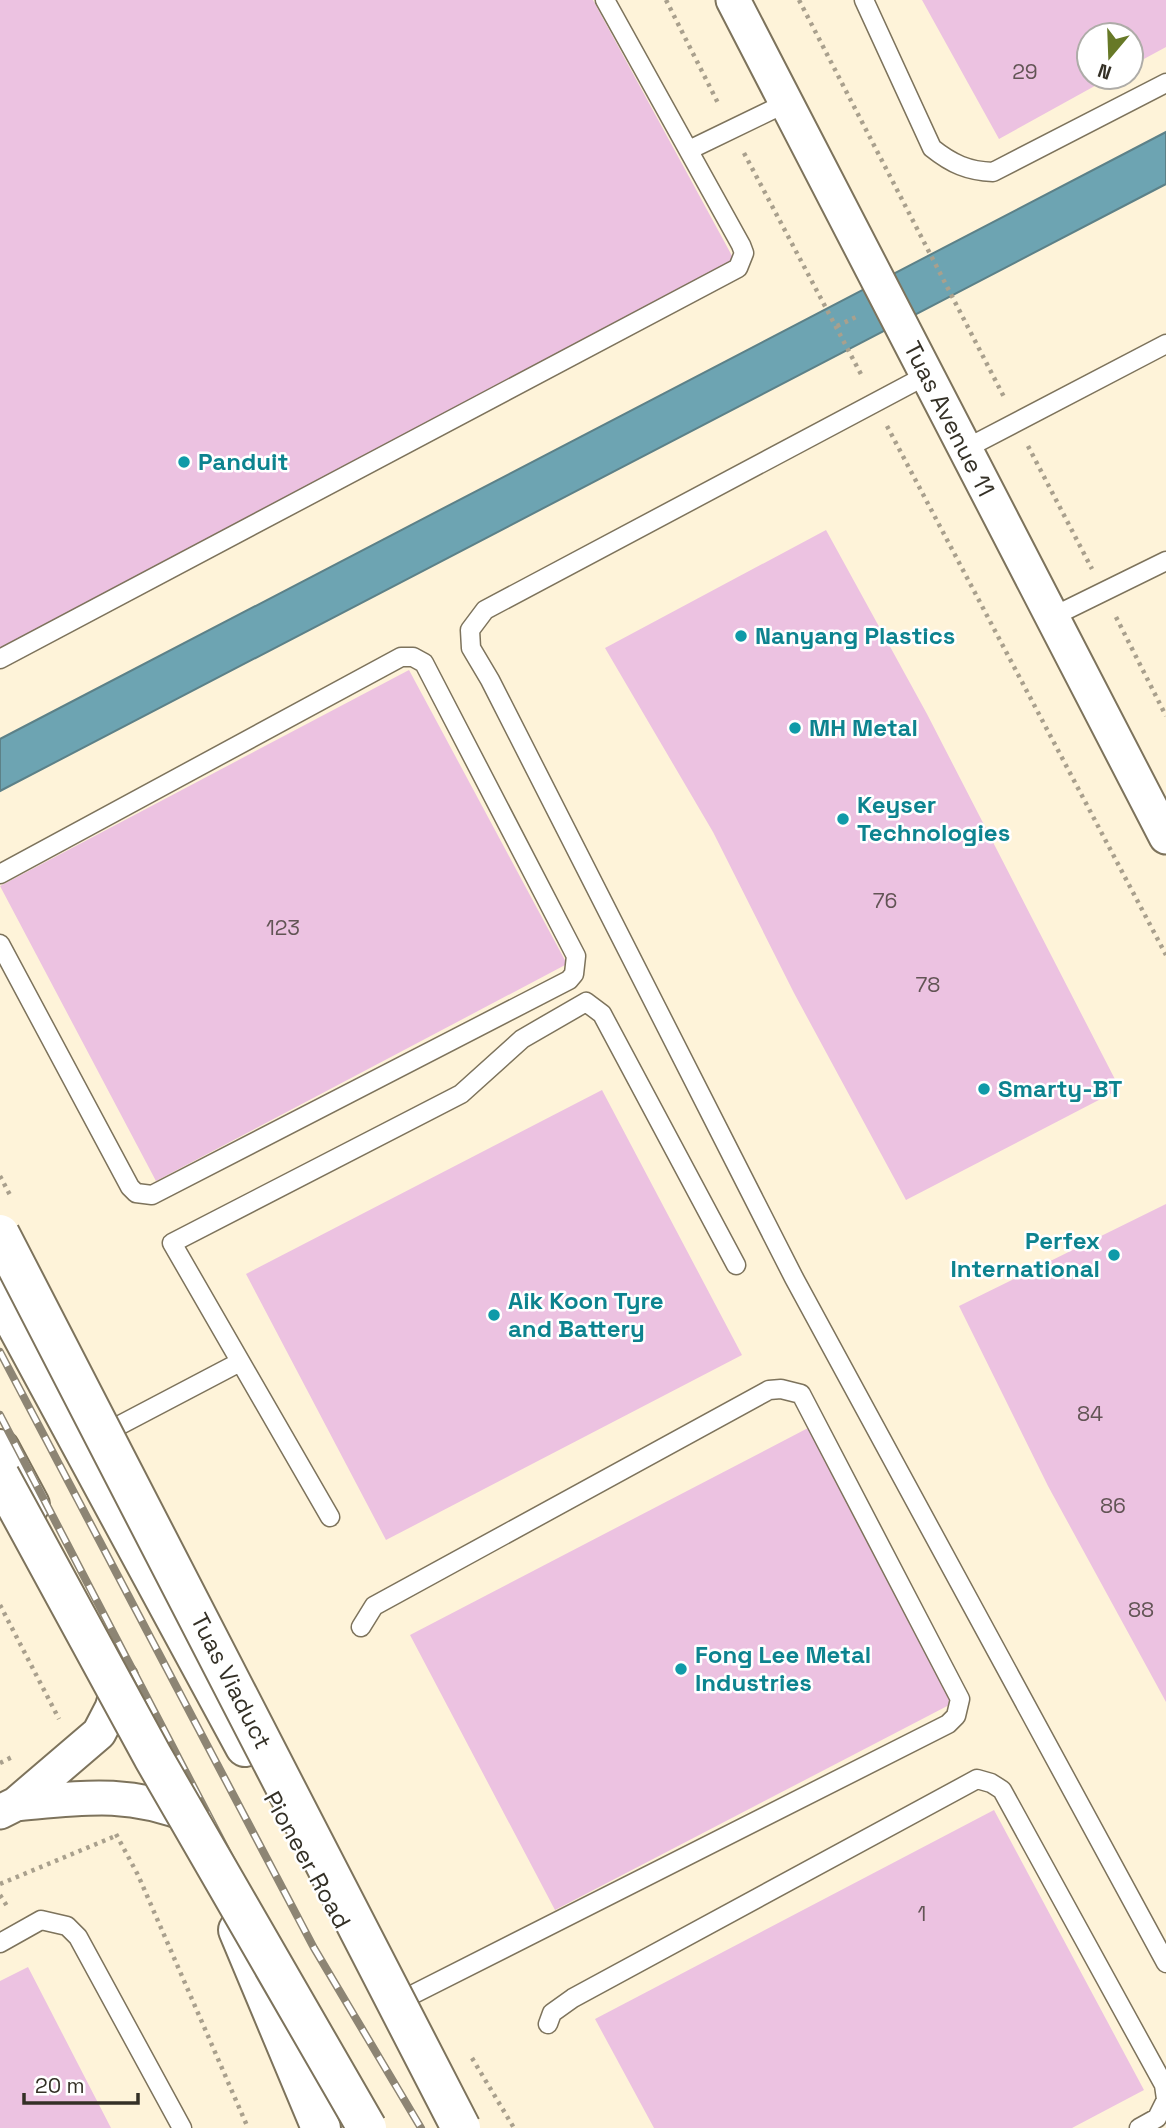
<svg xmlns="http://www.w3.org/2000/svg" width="1166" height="2128" font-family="'Space Grotesk',sans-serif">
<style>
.water{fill:#6da4b2;stroke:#5c8188;stroke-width:2}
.building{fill:#ecc2e1}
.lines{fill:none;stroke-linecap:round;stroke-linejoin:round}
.lane-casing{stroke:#7d735c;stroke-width:21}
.street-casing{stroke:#7d735c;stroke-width:37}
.primary-casing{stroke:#7d735c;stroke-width:42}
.path{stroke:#a9a08d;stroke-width:4.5;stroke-dasharray:3.5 5;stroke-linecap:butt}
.lane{stroke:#fff;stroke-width:18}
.street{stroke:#fff;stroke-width:33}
.primary{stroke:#fff;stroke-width:38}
.rail-casing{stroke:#8d8574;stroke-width:8}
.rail{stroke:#fff;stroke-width:5;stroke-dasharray:16;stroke-linecap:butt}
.primary-bridge-casing{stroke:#7d735c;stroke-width:42;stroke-linecap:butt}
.primary-bridge{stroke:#fff;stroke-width:38}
.culture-dot{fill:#0f9aa8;stroke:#fff;stroke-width:2.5}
.labels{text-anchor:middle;stroke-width:5;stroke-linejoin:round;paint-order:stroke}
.number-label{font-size:21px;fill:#625455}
.street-label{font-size:24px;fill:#343026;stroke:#fff}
.culture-label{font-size:24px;font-weight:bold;fill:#0d838f;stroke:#fff;text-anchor:start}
</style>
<rect width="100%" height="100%" fill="#fef3d9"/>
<path class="water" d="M1166,132V184L0,791V739Z"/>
<path class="building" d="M0,0H593L737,265L0,659Z
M922,0H1166V47L1131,66V35H1089V77H1111L999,139Z
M826,530L927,714L1120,1089L906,1200L794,993L713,832L605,648Z
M409,670L567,964L156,1181L0,886Z
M602,1090L742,1355L386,1540L246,1274Z
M1166,1204V1702L1048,1486L959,1306Z
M808,1428L953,1703L555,1910L410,1635Z
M994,1810L1144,2090L1072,2128H654L595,2019Z
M28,1967L111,2128H0V1981Z"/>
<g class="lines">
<defs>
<path id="lane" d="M864,0L932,148C952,164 968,171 993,172L1166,83
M689,150L786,103
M927,375L485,610L470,630L471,648L490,680L794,1278L1166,1963
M965,449L1166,344
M1052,617L1166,561
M0,659L738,268L744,253L741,245L605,0
M0,874L401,657H413L424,663L576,956L574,974L569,980L152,1195L136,1193L130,1187L0,944
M101,1435L240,1362
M330,1517L172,1243L461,1094L522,1039L586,1002L602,1014L736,1265
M361,1627L374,1606L769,1390L781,1389L801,1394L960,1699L956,1716L948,1724L392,2005
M0,1943L41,1920L67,1926L78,1937L182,2128
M548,2024L552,2013L573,1998L977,1779L991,1783L1002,1790L1164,2085L1166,2099
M1139,2128L1157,2118L1166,2100"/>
<path id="street" d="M733,0L1166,837
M16,1804C82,1798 127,1790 191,1816
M0,1812L16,1804L99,1733L112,1708L121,1678"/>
<path id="primary" d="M0,1295L245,1747
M0,1449L30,1505
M238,1930L321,2128"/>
</defs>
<use href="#lane" class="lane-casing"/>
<use href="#street" class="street-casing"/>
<use href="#primary" class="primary-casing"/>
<path class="path" d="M666,0L719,105
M799,0L1004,397
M744,153L863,378
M837,326L856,317
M887,426L1166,955
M1028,446L1092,569
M1116,617L1166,716
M0,1176L11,1197
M0,1605L59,1719
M0,1763L12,1757
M116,1834L138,1875L248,2128
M0,1884L113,1837
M0,1895L7,1906
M472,2058L514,2128"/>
<use href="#lane" class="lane"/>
<use href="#street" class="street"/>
<use href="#primary" class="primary"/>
<defs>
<path id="rail" d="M0,1352L314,1948L421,2128
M0,1415L293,1978L365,2128"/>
</defs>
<use href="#rail" class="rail-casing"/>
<use href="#rail" class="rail"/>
<defs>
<path id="primary-bridge" d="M0,1234L461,2128
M0,1476L153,1757L367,2128"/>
</defs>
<use href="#primary-bridge" class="primary-bridge-casing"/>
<use href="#primary-bridge" class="primary-bridge"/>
</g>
<g class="culture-dot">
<circle cx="184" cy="462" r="7"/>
<circle cx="741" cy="636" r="7"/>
<circle cx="795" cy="728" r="7"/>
<circle cx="843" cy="819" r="7"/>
<circle cx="984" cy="1089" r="7"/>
<circle cx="1114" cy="1255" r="7"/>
<circle cx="494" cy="1315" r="7"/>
<circle cx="681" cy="1669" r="7"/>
</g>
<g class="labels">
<g class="number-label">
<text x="1025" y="79">29</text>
<text x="885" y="908">76</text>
<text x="283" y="935">123</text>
<text x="928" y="992">78</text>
<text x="1090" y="1421">84</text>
<text x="1113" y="1513">86</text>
<text x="1141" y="1617">88</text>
<text x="922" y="1921">1</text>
</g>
<g class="street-label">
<text transform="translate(949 419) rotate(63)" y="8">Tuas Avenue 11</text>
<text transform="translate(231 1681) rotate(63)" y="8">Tuas Viaduct</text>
<text transform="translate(307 1860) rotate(61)" y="8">Pioneer Road</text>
</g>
<g class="culture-label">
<text x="198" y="470">Panduit</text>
<text x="755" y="644">Nanyang Plastics</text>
<text x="809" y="736">MH Metal</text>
<text x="857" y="813">Keyser<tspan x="857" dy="28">Technologies</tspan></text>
<text x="998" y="1097">Smarty-BT</text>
<text x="1100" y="1249" text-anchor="end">Perfex<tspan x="1100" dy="28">International</tspan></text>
<text x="508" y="1309">Aik Koon Tyre<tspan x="508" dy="28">and Battery</tspan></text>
<text x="695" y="1663">Fong Lee Metal<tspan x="695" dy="28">Industries</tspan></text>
</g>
</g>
<g transform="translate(1110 56) rotate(199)"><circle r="33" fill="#ffffff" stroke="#aeaca8" stroke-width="2"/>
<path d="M0-5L12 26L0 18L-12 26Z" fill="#677927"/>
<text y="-10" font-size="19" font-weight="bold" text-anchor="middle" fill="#343026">N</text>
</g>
<path d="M24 2093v10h114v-10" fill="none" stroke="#343026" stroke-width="3.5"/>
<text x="35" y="2093" font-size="21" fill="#343026" stroke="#ffffff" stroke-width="5" paint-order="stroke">20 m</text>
</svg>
